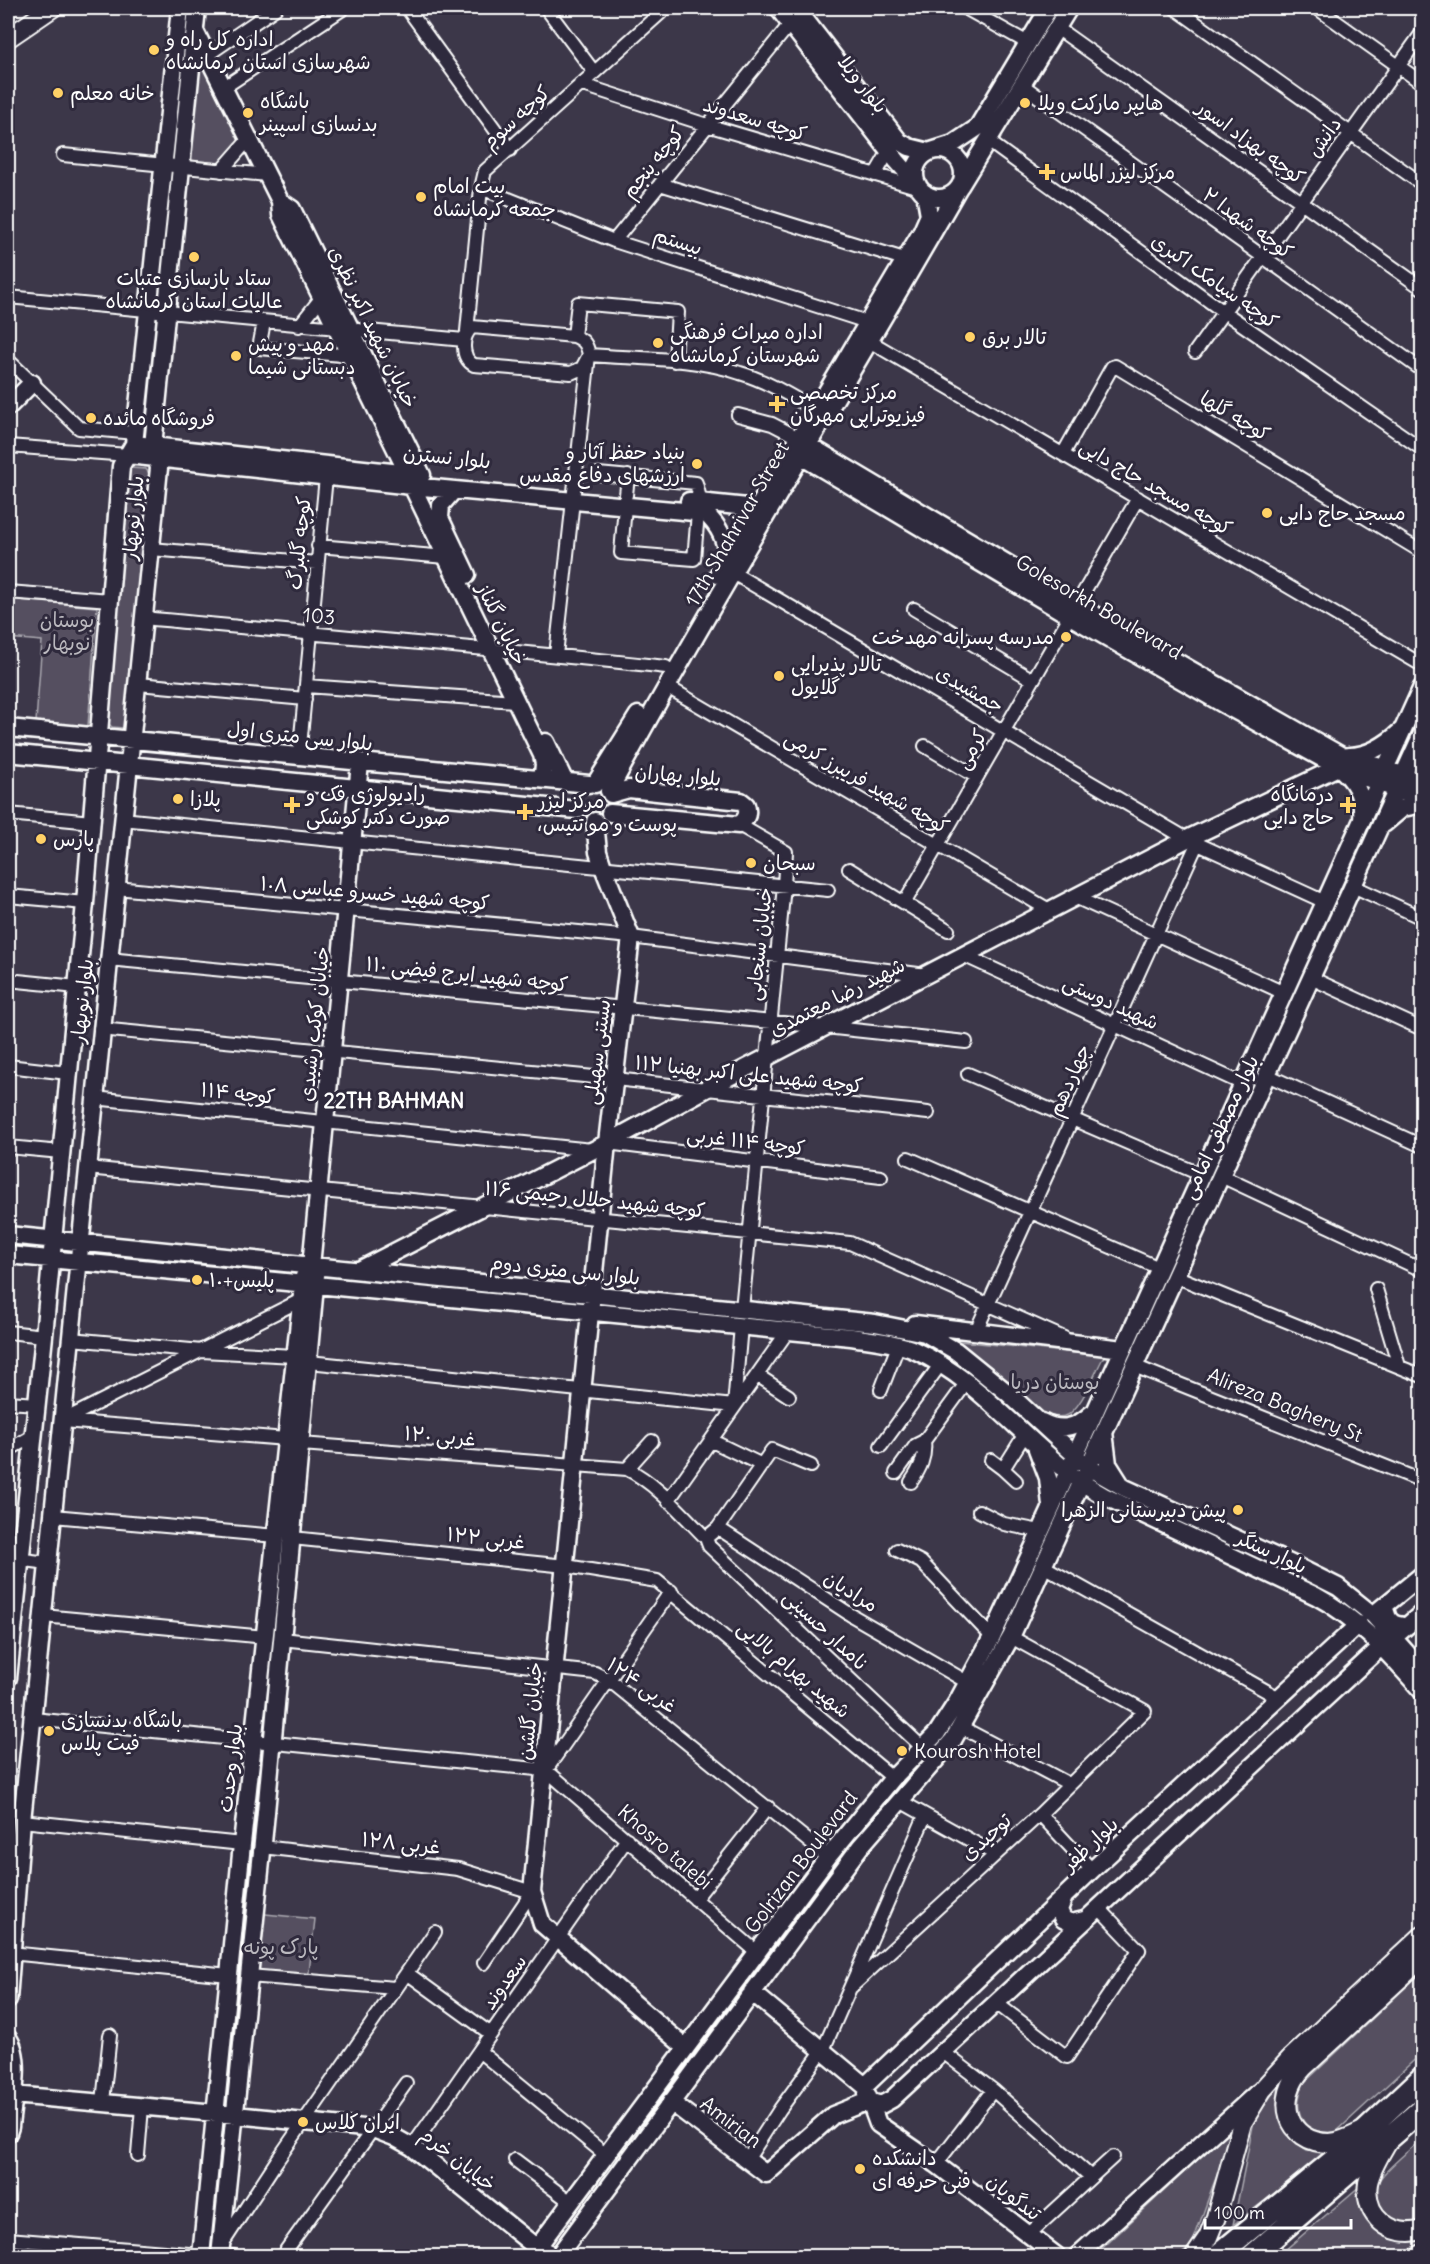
<svg xmlns="http://www.w3.org/2000/svg" width="1430" height="2264" font-family="Delius,'Playpen Sans Arabic',sans-serif">
<style>
.green{fill:#555060;stroke:#aaa8b0;stroke-width:1.5}
.lines{fill:none;stroke-linecap:round;stroke-linejoin:round}
.street-casing{stroke:#fff;stroke-width:16}
.secondary-casing{stroke:#fff;stroke-width:21}
.primary-casing{stroke:#fff;stroke-width:22}
.highway-casing{stroke:#fff;stroke-width:26}
.street{stroke:#2f2a3d;stroke-width:12}
.secondary{stroke:#2f2a3d;stroke-width:16}
.primary{stroke:#2f2a3d;stroke-width:18}
.highway{stroke:#2f2a3d;stroke-width:21}
.poi-dot{fill:#ffd166;stroke:#2f2a3d;stroke-width:2}
.labels{text-anchor:middle;stroke-width:6;stroke-linejoin:round;paint-order:stroke}
.poi-label{font-size:20px;fill:#fff;stroke:#2f2a3d;text-anchor:start}
.street-label{font-size:20px;fill:#fff;stroke:#2f2a3d}
.park-label{font-size:20px;fill:#bbb9bf;stroke:#2f2a3d}
.neighbourhood-label{font-size:21px;font-weight:bold;fill:#fff;stroke:#2f2a3d}
</style>
<rect width="100%" height="100%" fill="#3c3749"/>
<filter id="ink" filterUnits="userSpaceOnUse"><feTurbulence type="fractalNoise" baseFrequency=".0167" numOctaves="2"/><feDisplacementMap in="SourceGraphic" scale="12" xChannelSelector="R" yChannelSelector="G"/><feConvolveMatrix kernelMatrix="1 2 1 2 8 2 1 2 1" color-interpolation-filters="sRGB"/></filter>
<g filter="url(#ink)">
<path class="green" d="M197,58L203,60L240,140L219,163L187,160Z
M129,468L146,469L150,475L129,721L123,728L112,727L108,723L125,473Z
M8,599L97,607L88,726L36,722L42,641L8,638Z
M959,1341L1104,1356C1096,1370 1080,1412 1065,1416C1058,1418 1052,1416 1045,1415Z
M255,1913L315,1919L308,1981L249,1976Z
M1422,1972V2053L1336,2132C1302,2136 1291,2111 1304,2083Z
M1279,2084L1277,2103L1280,2117L1293,2140L1307,2150L1328,2152L1233,2225L1254,2121Z
M1234,2126L1233,2135L1212,2188L1192,2245L1179,2256H1094Z
M1422,2139V2221C1403,2227 1378,2217 1377,2195C1377,2191 1377,2184 1379,2181C1384,2170 1412,2148 1422,2139Z
M1360,2186C1361,2195 1360,2207 1364,2215C1375,2238 1399,2244 1422,2241V2246L1410,2256H1278Z"/>
<g class="lines">
<defs>
<path id="street" d="M407,8L510,150
M546,8L594,72
M965,8L1028,43
M1175,8L1422,184
M1317,8L1422,83
M1057,28L1422,288
M207,55L276,8
M580,84L707,125L920,188
M1022,85L1422,370
M223,88L344,8
M988,141L1224,312L1422,449
M63,155L267,175
M221,171L249,139
M875,175L889,151
M660,184L904,259
M481,188L614,241L867,322
M614,241L790,24
M8,297L464,340
M264,322L259,348L354,356
M299,326L326,292
M467,331L481,188L485,171L666,8
M574,336L578,303L678,312L675,361
M871,342L1422,665
M1195,352L1422,33
M589,355C638,359 693,357 740,373C767,381 791,396 815,410
M8,360L79,428L135,433
M738,415L772,424L799,438
M8,446L128,455
M1063,454L1112,367L1115,366L1422,552
M598,474L696,483L701,502
M626,495L628,476
M625,506L621,553L694,559L698,513
M318,546L446,557
M151,549L317,563
M733,573L1187,839L1325,902
M8,592L110,600
M914,609L1033,680
M144,618C318,635 492,648 666,667
M556,655L589,355C587,344 584,340 574,336L472,327C461,337 461,358 474,365L571,373L582,368L589,355
M138,684L305,699
M306,686L515,701
M666,686L1049,910
M925,746L977,777
M299,757L326,477
M8,814L92,822
M122,819L828,890
M739,825L786,852L784,886L742,1309
M849,869L948,930
M1353,886L1422,918
M116,888L631,937L926,975
M8,896L85,903
M1075,897L1284,993
M905,902L1138,498
M963,955L1243,1084
M108,959L825,1027L966,1042
M1311,978L1422,1029
M8,980L77,987
M100,1029L615,1079L928,1113
M8,1066L68,1073
M968,1074L1202,1175
M1267,1075L1422,1146
M94,1098L592,1150
M607,1143L881,1177
M8,1147L61,1152
M908,1158L1159,1268
M87,1168L850,1243L1064,1338
M1221,1176L1422,1270
M1175,1276L1422,1376
M1376,1289L1399,1366
M976,1331L1197,844
M8,1332L44,1336
M71,1339L202,1351L295,1356
M309,1362L734,1406L741,1326
M1134,1366L1422,1481
M757,1375L789,1396
M881,1390L898,1346
M8,1402L37,1404
M62,1421L301,1300
M63,1421L286,1439
M712,1441L762,1465
M301,1444L627,1469C656,1483 683,1515 706,1538L718,1528L772,1450L811,1466
M881,1446L940,1365
M8,1450L33,1436
M991,1460L1003,1469L1025,1434
M627,1469L652,1441
M1003,1469L1016,1481
M896,1473L916,1445L924,1441L967,1382
M911,1482C920,1469 926,1457 924,1441
M668,1501L788,1331
M979,1511L1004,1524L1040,1531
M53,1516L276,1536
M718,1528L851,1615L967,1682
M292,1538L566,1566L657,1581L893,1778
M706,1538L709,1546L923,1748
M897,1550L921,1562L992,1637
M8,1558L48,1563
M1043,1566L1279,1698
M43,1616L266,1637
M282,1639L595,1673L609,1680L828,1857
M33,1719L546,1770
M961,1727L1069,1784
M546,1770L758,1953
M546,1770L671,1591
M900,1801L995,1854
M1040,1814L1092,1870
M22,1821L242,1844
M262,1847L458,1869L532,1892L484,1963
M695,1899L768,1807
M10,1953L229,1975
M407,1973L491,2034
M249,1976L395,1988
M850,1988L1040,1814L1145,1711L1011,1637
M996,2003L1067,2057L1139,1950L1099,1908
M479,2051L607,2156
M943,2052L993,2090L1091,2177
M103,2102L110,2035
M412,2147L627,1839
M138,2155L142,2107
M515,2160L572,2203
M747,2160L780,2109L823,2050L925,1816
M936,2164L993,2090
M1028,2235L1113,2157
M8,2239L201,2255
M223,2243L276,2162L435,1932
M220,2256H233
M282,2256L406,2083"/>
<path id="secondary" d="M778,8L897,161L918,185
M796,8L899,141L909,147L929,152
M195,31L280,201L281,215L408,474
M915 174a24 24 0 1 1 48 0a24 24 0 1 1-48 0Z
M931,151L953,144L977,128L1049,8
M960,186L1069,8
M280,201L292,209L422,475
M8,407L32,383
M143,445L410,474
M808,445L1077,605L1342,756L1387,769L1422,784
M128,455L412,486L705,513C720,527 725,539 728,559
M801,456L1070,616L1223,704L1338,767L1422,799
M412,486L542,755L544,764L543,774L536,779
M454,490L441,505L440,518L467,575
M689,501L757,508
M718,575L922,231L929,215L925,193
M8,728L589,784
M546,742L565,782
M8,753L577,810
M1349,756C1369,756 1388,743 1402,730
M595,784L638,715
M609,791C720,586 844,389 959,187
M610,813L739,825C746,820 749,814 746,805L741,801L629,789L611,794
M595,821L598,852L603,867L631,937L607,1143L532,1892L542,1924L686,2048
M1384,824L1403,808L1422,804
M8,1235L875,1323L925,1333L956,1351L1009,1394L1088,1467L1125,1488L1294,1565L1338,1587L1373,1615L1422,1670
M8,1255L851,1337C871,1340 895,1342 914,1350C988,1383 1034,1457 1104,1496L1316,1596C1359,1619 1390,1655 1422,1691
M311,1266L360,763
M359,1270L607,1143L706,1089L1187,839L1338,767C1356,780 1364,797 1362,820
M915,1324L1123,1349
M1042,1422C1061,1432 1076,1428 1091,1414
M1104,1432L1108,1464L1120,1483
M1037,1449L1048,1478L1051,1505
M1386,1612C1388,1623 1396,1626 1407,1626
M1373,1615L1422,1575
M1400,1632L1422,1613
M8,1678L44,1336L85,903L121,466L134,444L180,8
M1064,1897L1059,1910L1063,1919L1071,1923L1084,1920
M752,1992L865,2086
M8,2000L22,1821L159,468L153,446L197,8
M8,2038C23,2058 12,2102 10,2127L8,2133
M865,2086L1092,1870L1359,1624
M867,2094L878,2124L936,2164L1057,2256
M13,2095L216,2113L373,2129L394,2137L412,2147L537,2248L546,2251
M671,2102L766,2174L833,2115L868,2101L881,2105L892,2099L1381,1647
M201,2256L242,1844L304,1276
M220,2256L265,1823L316,1275
M531,2256L828,1857L893,1778L937,1733L957,1702L992,1637L1052,1507L1422,687
M558,2256L860,1847L953,1740L1011,1637L1422,734
M1077,2256L1257,2093"/>
<path id="primary" d="M8,38L52,8
M1361,2132C1351,2137 1341,2142 1330,2143C1285,2143 1275,2097 1303,2068L1422,1958
M1386,2144C1379,2156 1371,2169 1368,2183C1363,2216 1392,2239 1422,2230
M1195,2256L1208,2237L1216,2217L1242,2123L1262,2090L1291,2058L1422,1936
M1419,2256L1422,2254"/>
<path id="highway" d="M1217,2256L1340,2155L1422,2078
M1252,2256L1422,2109"/>
</defs>
<use href="#street" class="street-casing"/>
<use href="#secondary" class="secondary-casing"/>
<use href="#primary" class="primary-casing"/>
<use href="#highway" class="highway-casing"/>
<use href="#street" class="street"/>
<use href="#secondary" class="secondary"/>
<use href="#primary" class="primary"/>
<use href="#highway" class="highway"/>
</g>
</g>
<g class="poi-dot">
<circle cx="154" cy="50" r="6"/>
<circle cx="58" cy="93" r="6"/>
<circle cx="1025" cy="103" r="6"/>
<circle cx="248" cy="113" r="6"/>
<path d="M1044 163h6v6h6v6h-6v6h-6v-6h-6v-6h6z"/>
<circle cx="421" cy="197" r="6"/>
<circle cx="194" cy="257" r="6"/>
<circle cx="970" cy="337" r="6"/>
<circle cx="658" cy="343" r="6"/>
<circle cx="236" cy="356" r="6"/>
<path d="M774 395h6v6h6v6h-6v6h-6v-6h-6v-6h6z"/>
<circle cx="91" cy="418" r="6"/>
<circle cx="697" cy="464" r="6"/>
<circle cx="1267" cy="513" r="6"/>
<circle cx="1066" cy="637" r="6"/>
<circle cx="779" cy="676" r="6"/>
<circle cx="178" cy="799" r="6"/>
<path d="M289 796h6v6h6v6h-6v6h-6v-6h-6v-6h6z"/>
<path d="M1345 796h6v6h6v6h-6v6h-6v-6h-6v-6h6z"/>
<path d="M522 803h6v6h6v6h-6v6h-6v-6h-6v-6h6z"/>
<circle cx="41" cy="839" r="6"/>
<circle cx="751" cy="863" r="6"/>
<circle cx="197" cy="1280" r="6"/>
<circle cx="1238" cy="1510" r="6"/>
<circle cx="49" cy="1731" r="6"/>
<circle cx="902" cy="1751" r="6"/>
<circle cx="303" cy="2122" r="6"/>
<circle cx="860" cy="2169" r="6"/>
</g>
<g class="labels">
<g class="poi-label">
<text x="166" y="46">اداره کل راه و<tspan x="166" dy="23">شهرسازی استان کرمانشاه</tspan></text>
<text x="70" y="100">خانه معلم</text>
<text x="260" y="108">باشگاه<tspan x="260" dy="23">بدنسازی اسپینر</tspan></text>
<text x="1037" y="110">هایپر مارکت ویلا</text>
<text x="1060" y="179">مرکز لیزر الماس</text>
<text x="433" y="193">بیت امام<tspan x="433" dy="23">جمعه کرمانشاه</tspan></text>
<text x="194" y="285" text-anchor="middle">ستاد بازسازی عتبات<tspan x="194" dy="23">عالیات استان کرمانشاه</tspan></text>
<text x="670" y="339">اداره میراث فرهنگی<tspan x="670" dy="23">شهرستان کرمانشاه</tspan></text>
<text x="982" y="344">تالار برق</text>
<text x="248" y="351">مهد و پیش<tspan x="248" dy="23">دبستانی شیما</tspan></text>
<text x="790" y="399">مرکز تخصصی<tspan x="790" dy="23">فیزیوتراپی مهرگان</tspan></text>
<text x="103" y="425">فروشگاه مائده</text>
<text x="685" y="459" text-anchor="end">بنیاد حفظ آثار و<tspan x="685" dy="23">ارزشهای دفاع مقدس</tspan></text>
<text x="1279" y="520">مسجد حاج دایی</text>
<text x="1054" y="644" text-anchor="end">مدرسه پسرانه مهدخت</text>
<text x="791" y="671">تالار پذیرایی<tspan x="791" dy="23">گلایول</tspan></text>
<text x="306" y="801">رادیولوژی فک و<tspan x="306" dy="23">صورت دکتر کوشکی</tspan></text>
<text x="1334" y="801" text-anchor="end">درمانگاه<tspan x="1334" dy="23">حاج دایی</tspan></text>
<text x="190" y="806">پلازا</text>
<text x="538" y="808">مرکز لیزر<tspan x="538" dy="23">،پوست و مو تتیس</tspan></text>
<text x="53" y="846">پارس</text>
<text x="763" y="870">سبحان</text>
<text x="209" y="1287">پلیس+۱۰</text>
<text x="1226" y="1517" text-anchor="end">پیش دبیرستانی الزهرا</text>
<text x="61" y="1727">باشگاه بدنسازی<tspan x="61" dy="23">فیت پلاس</tspan></text>
<text x="914" y="1758">Kourosh Hotel</text>
<text x="315" y="2129">ایران کلاس</text>
<text x="872" y="2165">دانشکده<tspan x="872" dy="23">فنی حرفه ای</tspan></text>
</g>
<g class="street-label">
<text transform="translate(863 84) rotate(52)" y="7">بلوار ویلا</text>
<text transform="translate(516 117) rotate(-42)" y="7">کوچه سوم</text>
<text transform="translate(755 119) rotate(17)" y="7">کوچه سعدوند</text>
<text transform="translate(1324 137) rotate(-55)" y="7">دانش</text>
<text transform="translate(1251 142) rotate(36)" y="7">کوچه بهزاد اسور</text>
<text transform="translate(653 162) rotate(-51)" y="7">کوچه پنجم</text>
<text transform="translate(1248 223) rotate(36)" y="7">۲ کوچه شهدا</text>
<text transform="translate(678 241) rotate(18)" y="7">بیستم</text>
<text transform="translate(1215 281) rotate(35)" y="7">کوچه سیامک اکبری</text>
<text transform="translate(373 327) rotate(64)" y="7">خیابان شهید اکبر نظری</text>
<text transform="translate(1235 416) rotate(31)" y="7">کوچه گلها</text>
<text transform="translate(447 457) rotate(6)" y="7">بلوار نسترن</text>
<text transform="translate(1156 487) rotate(30)" y="7">کوچه مسجد حاج دایی</text>
<text transform="translate(133 518) rotate(-85)" y="7">بلوار نوبهار</text>
<text transform="translate(737 524) rotate(-60)" y="7">17th Shahrivar Street</text>
<text transform="translate(299 543) rotate(-84)" y="7">کوچه گلبرگ</text>
<text transform="translate(1099 607) rotate(30)" y="7">Golesorkh Boulevard</text>
<text transform="translate(319 616) rotate(5)" y="7">103</text>
<text transform="translate(502 624) rotate(64)" y="7">خیابان گلناز</text>
<text transform="translate(970 689) rotate(30)" y="7">جمشیدی</text>
<text transform="translate(300 736) rotate(6)" y="7">بلوار سی متری اول</text>
<text transform="translate(971 749) rotate(-60)" y="7">کرمی</text>
<text transform="translate(678 775) rotate(5)" y="7">بلوار بهاران</text>
<text transform="translate(867 782) rotate(30)" y="7">کوچه شهید فریبرز کرمی</text>
<text transform="translate(375 893) rotate(5)" y="7">کوچه شهید خسرو عباسی ۱۰۸</text>
<text transform="translate(759 944) rotate(-84)" y="7">خیابان سنجابی</text>
<text transform="translate(467 974) rotate(6)" y="7">کوچه شهید ایرج فیضی ۱۱۰</text>
<text transform="translate(837 997) rotate(-27)" y="7">شهید رضا معتمدی</text>
<text transform="translate(82 1001) rotate(-84)" y="7">بلوار نوبهار</text>
<text transform="translate(1111 1002) rotate(25)" y="7">شهید دوستی</text>
<text transform="translate(314 1024) rotate(-84)" y="7">خیابان کوکب رشیدی</text>
<text transform="translate(597 1052) rotate(-83)" y="7">بستنی سهیلی</text>
<text transform="translate(749 1074) rotate(6)" y="7">کوچه شهید علی اکبر بهنیا ۱۱۲</text>
<text transform="translate(1069 1080) rotate(-66)" y="7">چهاردهم</text>
<text transform="translate(238 1093) rotate(6)" y="7">کوچه ۱۱۴</text>
<text transform="translate(1220 1127) rotate(-65)" y="7">بلوار مصطفی امامی</text>
<text transform="translate(746 1141) rotate(7)" y="7">کوچه ۱۱۴ غربی</text>
<text transform="translate(595 1199) rotate(6)" y="7">کوچه شهید جلال رحیمی ۱۱۶</text>
<text transform="translate(565 1270) rotate(6)" y="7">بلوار سی متری دوم</text>
<text transform="translate(1285 1405) rotate(22)" y="7">Alireza Baghery St</text>
<text transform="translate(440 1436) rotate(5)" y="7">۱۲۰ غربی</text>
<text transform="translate(486 1538) rotate(6)" y="7">۱۲۲ غربی</text>
<text transform="translate(1272 1552) rotate(25)" y="7">بلوار سنگر</text>
<text transform="translate(851 1591) rotate(32)" y="7">مرادیان</text>
<text transform="translate(826 1630) rotate(43)" y="7">نامدار حسینی</text>
<text transform="translate(794 1669) rotate(40)" y="7">شهید بهرام بالایی</text>
<text transform="translate(642 1685) rotate(35)" y="7">۱۲۴ غربی</text>
<text transform="translate(530 1711) rotate(-84)" y="7">خیابان گلشن</text>
<text transform="translate(230 1768) rotate(-83)" y="7">بلوار وحدت</text>
<text transform="translate(986 1837) rotate(-42)" y="7">توحیدی</text>
<text transform="translate(401 1843) rotate(6)" y="7">۱۲۸ غربی</text>
<text transform="translate(1090 1844) rotate(-43)" y="7">بلوار ظفر</text>
<text transform="translate(665 1847) rotate(41)" y="7">Khosro talebi</text>
<text transform="translate(801 1862) rotate(-53)" y="7">Golrizan Boulevard</text>
<text transform="translate(504 1982) rotate(-55)" y="7">سعدوند</text>
<text transform="translate(731 2122) rotate(37)" y="7">Amirian</text>
<text transform="translate(458 2159) rotate(38)" y="7">خیابان خرم</text>
<text transform="translate(1014 2197) rotate(38)" y="7">تندگویان</text>
</g>
<g class="park-label">
<text x="67" y="627">بوستان<tspan x="67" dy="23">نوبهار</tspan></text>
<text x="1055" y="1389">بوستان دریا</text>
<text x="281" y="1954">پارک پونه</text>
</g>
<g class="neighbourhood-label">
<text x="394" y="1108">22TH BAHMAN</text>
</g>
</g>
<rect width="1430" height="2264" fill="none" stroke="#2f2a3d" stroke-width="30"/>
<rect x="15" y="15" width="1400" height="2234" fill="none" stroke="#fff" stroke-width="2" filter="url(#ink)"/>
<path d="M1205 2219v9h146v-9" fill="none" stroke="#ffffff" stroke-width="3"/>
<text x="1214" y="2219" font-size="18" fill="#ffffff" stroke="#2f2a3d" stroke-width="4.5" paint-order="stroke">100 m</text>
</svg>
